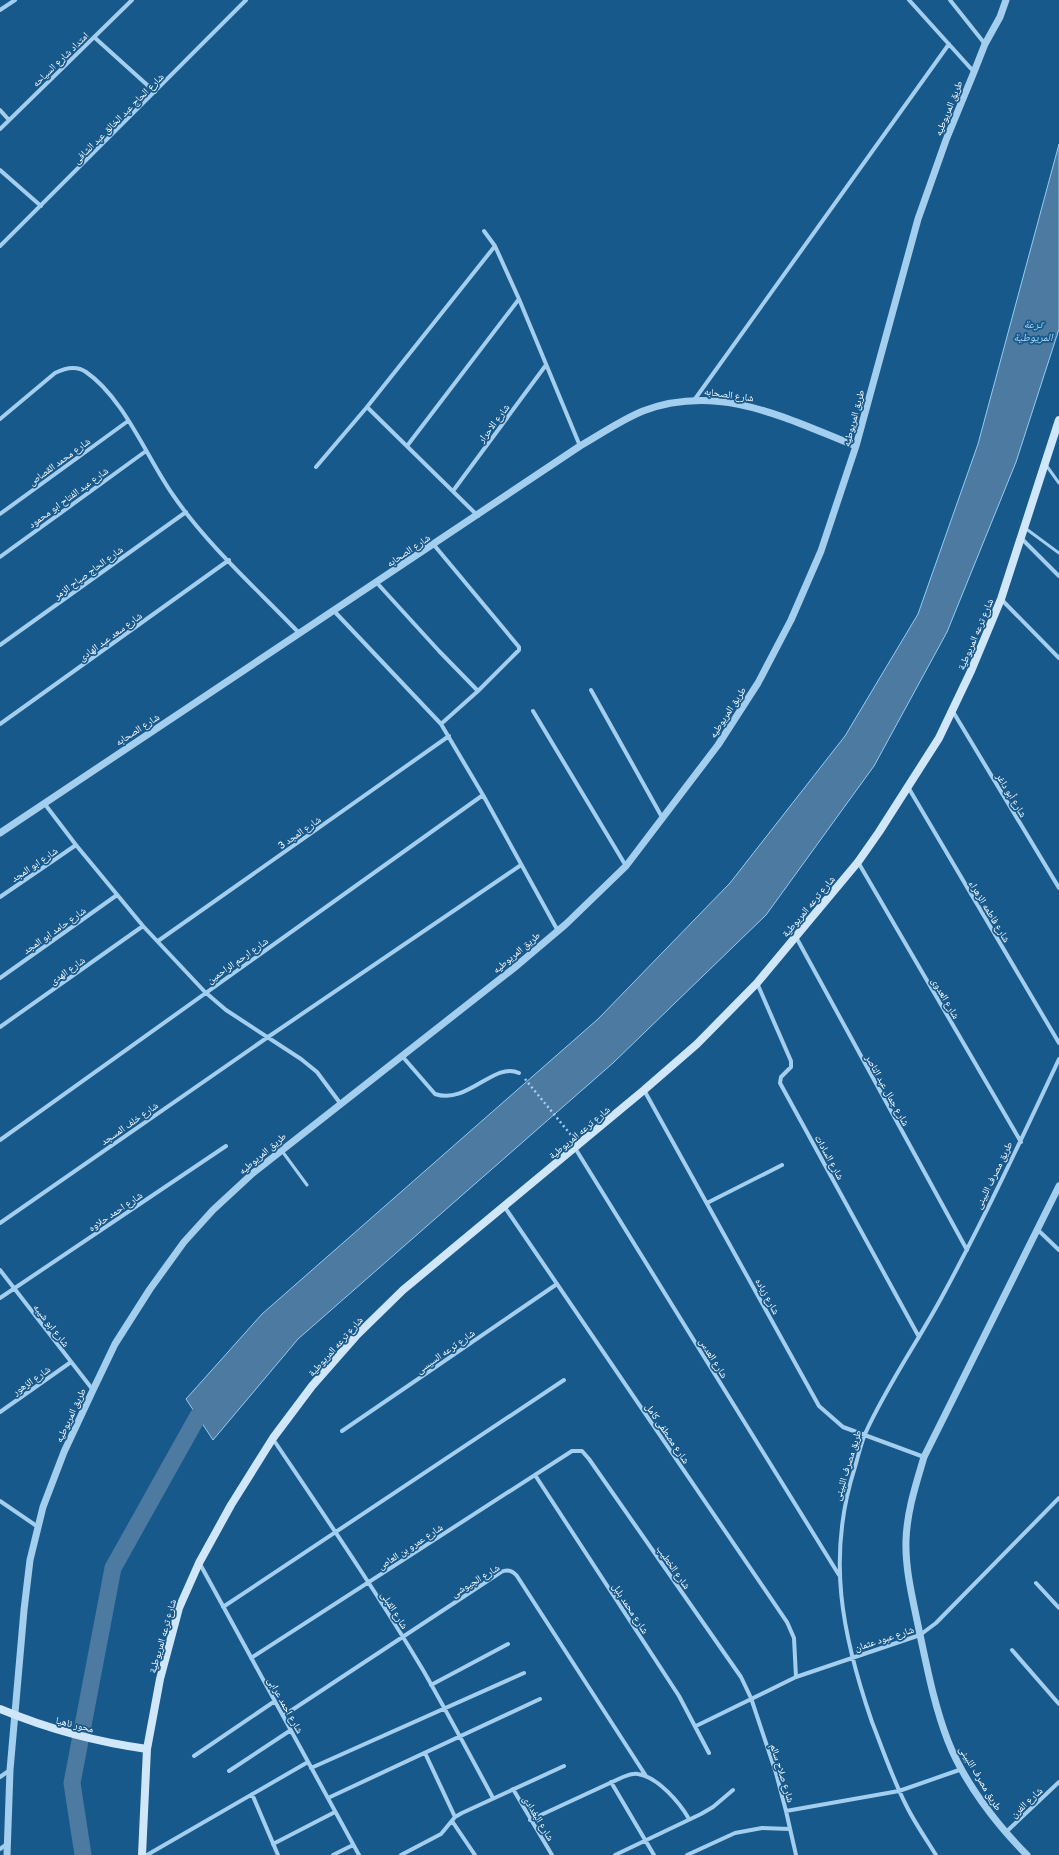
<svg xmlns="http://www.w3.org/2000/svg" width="1059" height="1855" font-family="Overpass,'Noto Naskh Arabic',sans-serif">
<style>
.water{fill:#4c7aa0;stroke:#95cbf1}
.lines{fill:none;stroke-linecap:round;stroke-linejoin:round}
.canal{stroke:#4c7aa0;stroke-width:17}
.path{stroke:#a3ceee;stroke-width:2.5;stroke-dasharray:2 3;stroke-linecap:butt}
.service{stroke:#a3ceee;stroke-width:3}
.minor{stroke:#a3ceee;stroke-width:4}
.tertiary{stroke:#a3ceee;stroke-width:7}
.secondary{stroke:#d0e7fa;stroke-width:8}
.labels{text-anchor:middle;stroke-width:3.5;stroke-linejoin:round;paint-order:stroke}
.street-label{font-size:10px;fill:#fff;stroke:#18598c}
.water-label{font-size:11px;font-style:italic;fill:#afd8f6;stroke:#18598c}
</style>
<rect width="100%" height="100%" fill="#18598c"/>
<path class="water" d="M1059,144V329L1016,462L947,632L874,766L766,915L613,1063L298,1339L213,1440L186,1399L262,1314L598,1019L730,883L845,736L918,614L978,444Z"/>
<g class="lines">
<path class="canal" d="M83,1855L72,1783L113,1568L198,1416"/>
<path class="path" d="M525,1079L571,1135"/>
<path class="service" d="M1046,465L1059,483
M1025,528L1059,553
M282,1151L307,1185"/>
<path class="minor" d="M909,0L974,72
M950,0L985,44
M0,10L15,0
M94,37L155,92
M0,110L9,120
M0,129L132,0
M0,170L41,206
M484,231L495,246L519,299L580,446
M0,246L246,0
M695,399L949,44
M367,407L478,516
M0,419L55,373C65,368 76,365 86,372C124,398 147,458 173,495C208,546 257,589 300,634
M407,446L519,299
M316,467L367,407L495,246
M453,491L546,365
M0,514L128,421
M1021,538L1059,576
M434,545L519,647V650L478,691
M0,557L146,451
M377,583L439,651L478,691L441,724
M1001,599L1059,658
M334,611L441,724L483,795L558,931
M0,645L186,512
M591,690L663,819
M952,710L1059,888
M533,711L626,866
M0,724L229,560
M908,787L1059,1043
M44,803L76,845L143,926L205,992L226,1010L301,1059L317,1072L340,1103
M858,862L1021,1142
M0,897L76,845
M796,937L967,1250
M158,941L449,736
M0,978L117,895
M757,983L791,1061V1067L781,1077L780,1083L919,1337
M0,1027L143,926
M402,1056L435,1094C468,1105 494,1061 519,1073
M644,1090L819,1406L843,1427L924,1457
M0,1140L483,795
M575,1148L839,1575
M707,1203L782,1165
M504,1206L787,1622L794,1638L796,1677
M0,1223L268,1037L521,865
M1038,1230L1059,1250
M0,1270L93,1390
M0,1298L226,1146
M0,1412L71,1362
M342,1431L557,1284
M273,1439C324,1515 376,1591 423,1670C447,1712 470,1755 493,1798
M535,1475L679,1696L709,1753
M0,1501L38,1527
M200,1564L359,1855
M1036,1583L1059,1608
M223,1607L564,1380
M1012,1650L1059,1704
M251,1658L572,1451H582L589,1459L741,1677L751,1698L776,1773L786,1811L796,1855
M431,1685L508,1644
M283,1716L501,1572C507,1569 512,1570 517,1576L646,1776
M696,1726L796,1677L920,1635L936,1623L1059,1498
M425,1753L455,1817
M194,1756L275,1701
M311,1768L524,1673
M229,1771L291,1730
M0,1777L10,1770
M611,1782L654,1855
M513,1789L552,1855
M252,1794L278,1855
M328,1798L540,1699
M786,1811L899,1791L962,1769
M530,1820L623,1777C628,1775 633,1773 638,1774C658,1777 680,1803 689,1819
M452,1821L475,1855
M1005,1833L1059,1782
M273,1844L335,1812
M0,1849L7,1844
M147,1855L308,1762
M333,1855L353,1845
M401,1855L441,1834L455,1817L462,1813L564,1766
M615,1855L701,1814L713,1807L733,1790
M687,1855L735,1833L762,1828L790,1829
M936,1855C926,1839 915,1823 907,1807C893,1780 883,1750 872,1722C842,1635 826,1557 855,1467C858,1456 861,1444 865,1434C887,1385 919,1340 944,1293C985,1217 1022,1138 1059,1059"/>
<path class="tertiary" d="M0,833L580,446C601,434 621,420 643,411C719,382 787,419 856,446
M7,1855L10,1770L24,1610L30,1560L43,1507L64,1452L93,1390L115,1344L150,1289L184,1242L213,1210L253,1173L514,968L566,924L626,866L718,745L758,683L791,620L821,551L856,446L918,219L946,140L974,72L985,44L1000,17L1006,0
M1027,1855C996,1824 964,1782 948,1741C934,1705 927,1667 919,1630C913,1600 905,1570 906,1540C907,1511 916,1484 924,1457L1059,1186"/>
<path class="secondary" d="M0,1709C48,1729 96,1742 147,1749
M142,1855L147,1749L160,1679L179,1608L199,1563L231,1505L273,1438L312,1386L356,1336L403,1290L644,1090L697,1044L757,983L858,862L879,832L939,738L971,671L1001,599L1059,420"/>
</g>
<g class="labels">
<g class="street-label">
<text transform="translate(60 59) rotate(-44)" y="4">امتداد شارع السياحه</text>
<text transform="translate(948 108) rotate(-68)" y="4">طريق المريوطيه</text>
<text transform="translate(118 118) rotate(-45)" y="4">شارع الحاج عبد الخالق عبد الشافى</text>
<text transform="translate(729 394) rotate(8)" y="4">شارع الصحابه</text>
<text transform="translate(853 418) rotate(-75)" y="4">طريق المريوطيه</text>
<text transform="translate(493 423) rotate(-53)" y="4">شارع الاحرار</text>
<text transform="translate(59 461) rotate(-36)" y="4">شارع محمد القصاص</text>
<text transform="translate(68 497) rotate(-36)" y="4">شارع عبد الفتاح ابو محمود</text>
<text transform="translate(408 550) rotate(-34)" y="4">شارع الصحابه</text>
<text transform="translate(88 572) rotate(-36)" y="4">شارع الحاج صباح الزمر</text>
<text transform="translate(975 634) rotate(-67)" y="4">شارع ترعه المريوطية</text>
<text transform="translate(110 636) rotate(-36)" y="4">شارع سعد عبد الهادى</text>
<text transform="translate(727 712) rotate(-57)" y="4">طريق المريوطيه</text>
<text transform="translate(137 729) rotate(-33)" y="4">شارع الصحابه</text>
<text transform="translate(1012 795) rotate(59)" y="4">شارع أبو داغر</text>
<text transform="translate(299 832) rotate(-35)" y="4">شارع المجد 3</text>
<text transform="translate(34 864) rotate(-34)" y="4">شارع ابو المجد</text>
<text transform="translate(808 906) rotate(-50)" y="4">شارع ترعه المريوطية</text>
<text transform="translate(990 911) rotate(59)" y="4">شارع فاطمه الزهراء</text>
<text transform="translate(54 930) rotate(-35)" y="4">شارع حامد ابو المجد</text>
<text transform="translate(516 952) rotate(-40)" y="4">طريق المريوطيه</text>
<text transform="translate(237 960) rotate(-35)" y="4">شارع ارحم الراحمين</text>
<text transform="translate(67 970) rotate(-35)" y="4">شارع الهدى</text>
<text transform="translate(946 998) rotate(60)" y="4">شارع العدوى</text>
<text transform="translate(888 1090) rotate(61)" y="4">شارع جمال عبد الناصر</text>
<text transform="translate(129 1123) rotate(-35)" y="4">شارع خلف المسجد</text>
<text transform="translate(579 1132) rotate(-40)" y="4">شارع ترعه المريوطية</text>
<text transform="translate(262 1153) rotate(-40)" y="4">طريق المريوطيه</text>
<text transform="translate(830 1157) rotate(61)" y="4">شارع السادات</text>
<text transform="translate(993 1175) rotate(-64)" y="4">طريق مصرف اللبينى</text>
<text transform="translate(115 1211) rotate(-34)" y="4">شارع احمد حلاوه</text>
<text transform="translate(768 1296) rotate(61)" y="4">شارع زياده</text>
<text transform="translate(52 1325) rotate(52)" y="4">شارع ابو شيبه</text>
<text transform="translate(335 1346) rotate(-48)" y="4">شارع ترعه المريوطية</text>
<text transform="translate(445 1351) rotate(-35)" y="4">شارع ترعه السيسى</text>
<text transform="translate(714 1358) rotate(58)" y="4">شارع العدس</text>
<text transform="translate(31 1380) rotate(-35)" y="4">شارع الزهور</text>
<text transform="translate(70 1415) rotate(-65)" y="4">طريق المريوطيه</text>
<text transform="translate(668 1433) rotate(56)" y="4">شارع مصطفى كامل</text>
<text transform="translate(847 1465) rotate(-73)" y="4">طريق مصرف اللبينى</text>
<text transform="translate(410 1546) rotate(-33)" y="4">شارع عمرو بن العاص</text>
<text transform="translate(674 1567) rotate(55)" y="4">شارع الخطيب</text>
<text transform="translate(475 1580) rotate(-31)" y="4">شارع الجيوشى</text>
<text transform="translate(631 1608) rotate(57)" y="4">شارع محمد بلبل</text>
<text transform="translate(395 1610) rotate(58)" y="4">شارع القبلى</text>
<text transform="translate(162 1636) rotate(-74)" y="4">شارع ترعه المريوطية</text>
<text transform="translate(884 1638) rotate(-18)" y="4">شارع عبود عثمان</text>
<text transform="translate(286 1705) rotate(61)" y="4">شارع احمد عرابى</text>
<text transform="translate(75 1724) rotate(14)" y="4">محور ناهيا</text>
<text transform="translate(783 1773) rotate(73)" y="4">شارع صلاح سالم</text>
<text transform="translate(981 1778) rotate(59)" y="4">طريق مصرف اللبينى</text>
<text transform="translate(1026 1802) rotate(-43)" y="4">شارع الفرن</text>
<text transform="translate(539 1818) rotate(59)" y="4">شارع البغدادى</text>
</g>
<g class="water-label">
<text x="1033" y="328">ترعة<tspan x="1033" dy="13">المريوطية</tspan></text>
</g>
</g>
</svg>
